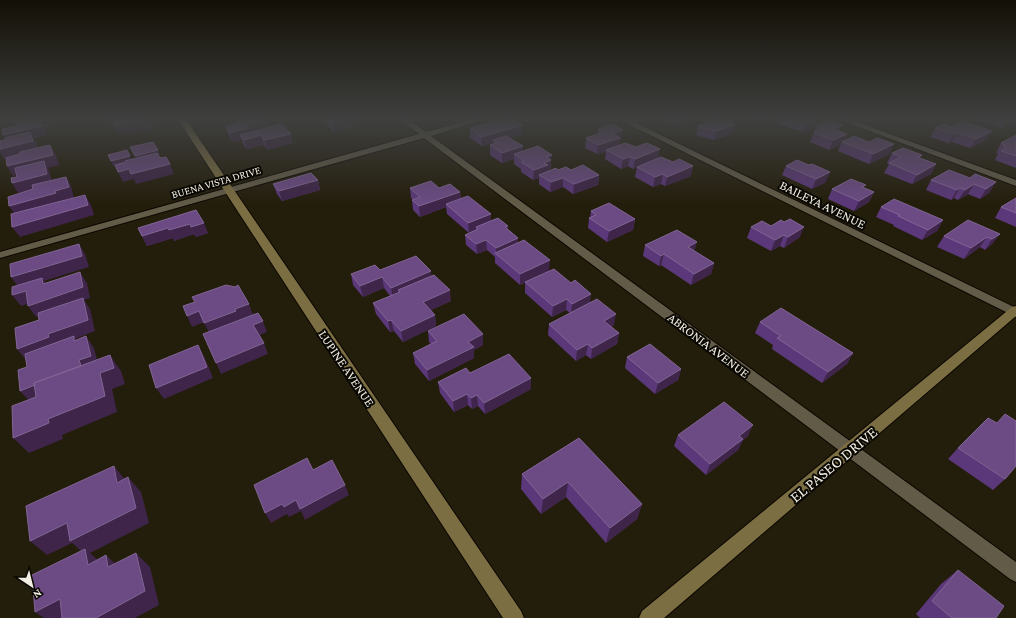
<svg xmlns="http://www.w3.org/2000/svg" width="1016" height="618" font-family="'Crimson Pro',serif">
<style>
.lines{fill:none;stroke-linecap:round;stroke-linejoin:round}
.street-casing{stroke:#0c0700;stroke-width:2}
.secondary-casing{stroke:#0c0700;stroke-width:2}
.street{fill:#625b47;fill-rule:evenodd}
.secondary{fill:#7c6e43;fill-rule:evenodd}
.wall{fill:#5b387a}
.shaded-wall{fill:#3e2549}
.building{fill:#6c4b85;stroke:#816594}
.labels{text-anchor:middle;stroke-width:4;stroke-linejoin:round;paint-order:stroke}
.far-street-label{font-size:11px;fill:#f2eee3;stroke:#0a0803}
.street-label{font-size:13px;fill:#f2eee3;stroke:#0a0803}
.near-street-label{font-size:16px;fill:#f2eee3;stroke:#0a0803}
</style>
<rect width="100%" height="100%" fill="#231d0b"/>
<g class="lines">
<defs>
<path id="street" d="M398,118H407L426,132L477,118H489L431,136L1016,562V582L1010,579L424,138L0,258V252L419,134Z
M616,118H626L1016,308V317Z
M835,118H846L1016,180V186Z"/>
<path id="secondary" d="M177,118H185L521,611L524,618H503Z
M1016,306V316L664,618H639L642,611L1012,307Z"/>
</defs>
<use href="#street" class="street-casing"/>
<use href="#secondary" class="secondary-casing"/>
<use href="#street" class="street"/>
<use href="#secondary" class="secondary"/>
</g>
<path class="wall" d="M236,118H263L267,128L293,143L267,150L264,145L247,149L243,144L242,140L233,142L229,136L226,127L237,123Z
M322,118H360V119L352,121L353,127L334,132L323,121Z
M660,118H695L674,125L660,119Z
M752,118H769L760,121Z
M775,118H818L816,126L803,132L778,124L779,122L775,121Z
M976,118H1016V124L1011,123L1002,128L975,120Z
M817,125L847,134L844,141L894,144L889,154L869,164L838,151L841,144L829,150L810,142Z
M698,126L732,133L714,140L696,135Z
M952,127L992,131L986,140L970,148L952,142L949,143L930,137L935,128Z
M470,128L522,134L509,138L523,146V151L551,164V165L550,170L548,171V172L558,170H571L599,175L598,185L573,194L563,187L550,192L539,184V178L533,180L521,172V169L514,164V159L502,163L490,155V145L493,144V143L482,146L470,138Z
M598,129L622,139H620L619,145L659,158L691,176L665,186L661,184L653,187L635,177L637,167L633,169L628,166L621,169L605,159L606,152L597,154L585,148L586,138L597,135Z
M1016,135V168L995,160L998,154L996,153L1001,143Z
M892,153L922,155L920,158L936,164L931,174L912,184L884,173L889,164L887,163Z
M786,166L826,182L812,189L782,175Z
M975,174L990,192L980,199L968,194L958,200L954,198L951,200L926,190L931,180L970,178Z
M318,180L320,190L282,201L277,194L273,184Z
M410,188H439L460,192L461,199L491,221L508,230L518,238V243L549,271L520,285L495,263V257L487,250L477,254L466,245L465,235L476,230L469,233L447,214L446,207L420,217L413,210L412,200H413L411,198Z
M865,188L874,192L869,202L854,211L828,199L832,189Z
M1016,198V227L995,218L1001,207Z
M881,207L943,220L937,231L922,240L893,226L894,225L876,217Z
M196,210L208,233L196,237L194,234L174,241L173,238L147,246L142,236Z
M591,211L635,219L633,230L607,242L588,228L589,218H590Z
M771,226L800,237L784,248L780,246L771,251L747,238L751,227Z
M1000,234L992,244L985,250L980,247L964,259L937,247L944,236Z
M645,245L695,251L714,263L711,274L691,285L661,265L659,266L643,256Z
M380,270L431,276L451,301L431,310L435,315L436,326L403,342L394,331L390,332L376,314L373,303L390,296L384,288L363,297L353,285L351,274Z
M525,282L590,303L614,325L611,327L619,333L617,344L591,359L586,355L576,361L548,335L549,324L570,313L566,310L552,317L525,293Z
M760,322L853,353L847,364L822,383L772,349L773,345L755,333Z
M428,331L483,345L474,350V358L429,381L415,364L413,353L431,344L429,342Z
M627,357L681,369L678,380L655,394L625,368Z
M470,373L531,378V389L485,414L478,406L472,409L468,405L454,412L440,393L438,382Z
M678,435L748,436L743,440L738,450L706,475L674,446Z
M579,438L642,504L637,519L606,543L566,497L541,514L521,489L522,474Z
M958,448L1005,479L993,490L948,459Z
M958,570L996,618H920L916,614L941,584Z"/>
<path class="shaded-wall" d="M45,118L49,125L50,128L45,129L47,135L34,138L36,141L39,151L4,159L0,153V149L9,145L3,135Z
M105,118H129L108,123Z
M346,118H360V119L352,121L353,127L334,132L332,123Z
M676,118H695L674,125Z
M761,118H769L760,121Z
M816,118H818L816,126L803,132L806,122Z
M1009,118H1014L1011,123L1002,128L1007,119Z
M150,119L154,128L134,133L130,123Z
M265,120L268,129L240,135L242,140L233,142L230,133L245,125Z
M129,122L133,131L118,134L114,125Z
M735,124L732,133L714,140L716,131Z
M523,125L522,134L495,142L493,140V143L482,146L481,137Z
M842,125L838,134L834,129Z
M623,130L622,139H620L619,147L606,150V152L597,154L598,145L612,133Z
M992,131L986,140L970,148L976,139Z
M957,133L952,142L949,143L954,134Z
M291,134L293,143L267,150L264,140Z
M847,134L843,142H842L841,144L829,150L833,140Z
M261,135L264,145L247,149L244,140Z
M894,144L889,154L869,164L873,154Z
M50,145L56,155L59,165L48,168L49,171L53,184L18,193L12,183L45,168L13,176L7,166Z
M523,146V156L514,154V159L502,163V153Z
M660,149L658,159L633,169L635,159Z
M158,150L160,155L137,160L135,156Z
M552,155L550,170L548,171L547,175H539V178L533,180L534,170L544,163L546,157Z
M130,156L132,161L113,166L111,161Z
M630,157L628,166L621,169L623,159Z
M170,164L174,174L136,184L134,179L123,182L118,172L129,169Z
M936,164L931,174L912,184L917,175Z
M693,166L691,176L665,186L667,177Z
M830,172L826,182L812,189L816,179Z
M663,174L661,184L653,187L655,177Z
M599,175L598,185L573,194L574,184Z
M66,177L71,186L74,198L16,216L9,206L55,191Z
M563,178V187L550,192L551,182Z
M318,180L320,190L282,201L279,191Z
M996,182L990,192L980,199L986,189Z
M974,184L968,194L958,200L965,190Z
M960,188L954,198L951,200L957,190Z
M460,192L461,202L446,204V207L420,217L419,206Z
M874,192L869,202L854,211L859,201Z
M85,195L91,205L94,215L20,237L12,227Z
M491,214V224L476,227V230L469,233L468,223Z
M635,219L633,230L607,242L609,231Z
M943,220L937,231L922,240L928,230Z
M204,223L208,233L196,237L191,227Z
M190,224L194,234L174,241L169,230Z
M508,226V236L505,227Z
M804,227L800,237L784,248L788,237Z
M168,228L173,238L147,246L142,236Z
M1000,234L992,244L985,250L992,239Z
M784,235L780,246L771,251L775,240Z
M987,237L980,247L964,259L971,248Z
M518,238V248L496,254V248Z
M486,240L487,250L477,254L476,244Z
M697,242L694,253L688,247Z
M79,244L85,254L89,267L44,281L49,288H19L11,277Z
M664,254L661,265L659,266L661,256Z
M550,260L549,271L520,285V274Z
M714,263L711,274L691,285L694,274Z
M431,271L432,282L400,292L398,290L399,296L393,299L391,288Z
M80,272L87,283L90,298L84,300L90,309L95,331L75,339L82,347L26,360L17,349L48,334L83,301L36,317L28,306Z
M382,277L384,288L363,297L360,286Z
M450,290L451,301L425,313L423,302Z
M26,291L34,302L21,306L12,295Z
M591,294L590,304L571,314L572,304Z
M567,299L566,310L552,317L553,306Z
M249,304L253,315L210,334L204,323L235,309Z
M199,311L205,322L192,327L187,316Z
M616,314L614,325L602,332L604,321Z
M435,315L436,326L403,342L401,331Z
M391,320L394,331L390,332L388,321Z
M263,321L267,332L258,336L253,325Z
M619,333L617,344L591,359L592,348Z
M483,334V345L474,350V358L429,381L427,370L468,342Z
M86,336L94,348L99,367L30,402L20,391L79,360Z
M264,343L268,354L221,374L216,363Z
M588,344L586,355L576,361L577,350Z
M198,345L204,356L213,378L164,399L156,388Z
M853,353L847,364L822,383L828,372Z
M110,355L121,371L125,384L112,389L117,412L62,435L63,439L29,453L13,438L48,419L100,373Z
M681,369L678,380L655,394L658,383Z
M531,378V389L485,414L484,403Z
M467,394L468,405L454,412L453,401Z
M477,395L478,406L472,409L471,398Z
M753,425L748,436L743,440L738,450L706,475L710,464L739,436Z
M114,466L127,482L117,483Z
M128,477L141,492L149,523L90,553L101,563L88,565L86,555L72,543L47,555L30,541Z
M568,482L566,497L541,514L543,499Z
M345,485L349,495L305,520L301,511L289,517L287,514L271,523L265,513L282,504L296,500Z
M642,504L637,519L606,543L610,528Z
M136,553L150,567L159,605L135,618H96Z
M106,555L121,569L108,567Z
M60,599L67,618H44L35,612Z"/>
<path class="building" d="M36,118H45V119L40,120L42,126L3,135L2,129L17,126L16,122Z
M111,118H150V119L130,123L129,122L114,125Z
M236,118H263L265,120L245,125L248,128L230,133L226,127L240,122Z
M327,118H351L332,123Z
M510,118H512L523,125L481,137L470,128Z
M719,118H721L735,124L716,131L698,126Z
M790,118H816L806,122Z
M829,120L842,125L834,129L847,134L833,140L814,133L825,128L817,125Z
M963,121L992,131L976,139L957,133L954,134L935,128L944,124L952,127Z
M282,124L291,134L264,140L261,135L244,140L240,135Z
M613,124L623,130L612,133L620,138L598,145L586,138L603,132L598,129Z
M30,132L33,141L0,149V141L5,140V138Z
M1016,135V156L1001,151L1007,147L1003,146L1005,145L1001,143Z
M506,136L523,146L502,153L490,145L497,143L493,140Z
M854,136L869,142L877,138L894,144L873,154L842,142Z
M153,142L158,150L135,156L130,147Z
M625,143L636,147L647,143L660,149L635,159L630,157L623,159L606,150Z
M50,145L53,155L7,166L6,158L20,154V152Z
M538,146L552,155L546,157L551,160L544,163L548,165L534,170L521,162L524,161L514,154Z
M903,148L922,155L917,157L936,164L917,175L889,163L901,157L892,153Z
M127,150L130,156L111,161L108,155Z
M157,153L160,158L166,157L170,164L131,174L129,169L118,172L115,165L126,162L125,161Z
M661,157L673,162L679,159L693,166L667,177L663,174L655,177L637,167Z
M797,160L809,165L812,164L830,172L816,179L786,166Z
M44,161L47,174L12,183L11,178L17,177L15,168Z
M583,165L599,175L574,184L563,178L551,182L539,175L556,168L558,170L566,167L571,170Z
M949,170L970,178L975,174L996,182L986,189L974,184L965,190L960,188L957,190L931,180Z
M311,173L318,180L279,191L273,184Z
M66,177L69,187L55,191L56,193L9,206L8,197L33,189L32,185Z
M851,179L866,185L862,187L874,192L859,201L832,189Z
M431,181L439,188L450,184L460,192L419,206L412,200L420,197L410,188Z
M85,195L88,205L12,227L11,214Z
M468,196L491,214L468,223L446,204Z
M1016,198V213L1001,207Z
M894,199L943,220L928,230L898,216L900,215L881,207Z
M609,203L635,219L609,231L589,218L596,215L591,211Z
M196,210L204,223L191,227L190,224L169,230L168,228L142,236L138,228Z
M498,218L508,226L505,227L518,238L496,248L486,240L476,244L465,235L478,229L476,227Z
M790,219L804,227L788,237L784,235L775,240L751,227L762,221L771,226L781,220L784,222Z
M968,220L1000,234L992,239L987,237L971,248L944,236Z
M677,230L697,242L688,247L714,263L694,274L664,254L661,256L645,245Z
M524,240L550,260L520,274L495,253Z
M79,244L82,256L11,277L10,264Z
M416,256L431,271L391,288L382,277L360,286L351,274L375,265L380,270Z
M554,269L571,283L575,280L591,294L572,304L567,299L553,306L525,282Z
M80,272L83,287L28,306L26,291L12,295V287L42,278L43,284Z
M434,275L450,290L423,302L435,315L401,331L391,320L388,321L373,303L400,292L398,290Z
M226,285L235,287L238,285L249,304L235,309L236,311L204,323L199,311L187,316L183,306L195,302L192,297Z
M83,298L88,320L48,334L49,337L17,349L15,328L39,320L38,313Z
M597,299L616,314L604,321L619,333L592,348L588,344L577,350L549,324Z
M781,308L853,353L828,372L777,338L781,336L760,322Z
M258,313L263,321L253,325L264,343L216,363L203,334Z
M464,314L483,334L468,342L474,347L427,370L413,353L437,341L428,331Z
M74,336V341L86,336L91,356L79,360L81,366L34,383L35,385L20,391L18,370L27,367L25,354Z
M650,344L681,369L658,383L627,357Z
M198,345L207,367L156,388L149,365Z
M509,354L531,378L484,403L477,395L471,398L467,394L453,401L438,382L466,368L470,373Z
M110,355L114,368L100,373L105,396L48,419L49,423L13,438L12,406L36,397L34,383Z
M724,402L753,425L739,436L743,439L710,464L678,435Z
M1005,414L1016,421V466L1005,479L958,448L988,418L997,423Z
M579,438L642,504L610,528L568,482L543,499L522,474Z
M307,458L313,470L332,460L345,485L300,509L296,500L284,507L282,504L265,513L254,485Z
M114,466L117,483L128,477L136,508L70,541L67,523L30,541L26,506Z
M85,549L88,565L106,555L108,567L136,553L145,591L96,618H62L60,599L35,612L32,575Z
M958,570L1004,606L996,618H952L932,601Z"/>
<linearGradient id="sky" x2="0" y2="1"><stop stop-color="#131006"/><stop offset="0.58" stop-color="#3f403f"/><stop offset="1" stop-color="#3f403f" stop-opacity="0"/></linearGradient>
<rect width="1016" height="205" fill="url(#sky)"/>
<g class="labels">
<g class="far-street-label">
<text transform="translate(216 182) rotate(-16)" y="4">BUENA VISTA DRIVE</text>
</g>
<g class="street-label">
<text transform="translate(823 204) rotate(26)" y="5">BAILEYA AVENUE</text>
<text transform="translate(709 345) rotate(37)" y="5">ABRONIA AVENUE</text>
<text transform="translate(347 368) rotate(56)" y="5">LUPINE AVENUE</text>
</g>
<g class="near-street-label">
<text transform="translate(833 464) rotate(-40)" y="6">EL PASEO DRIVE</text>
</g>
</g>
<g transform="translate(32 586) rotate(145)" stroke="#0a0803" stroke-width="3" paint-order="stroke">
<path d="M0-3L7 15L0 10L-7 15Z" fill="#f2eee3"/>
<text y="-6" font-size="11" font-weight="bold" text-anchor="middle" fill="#f2eee3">N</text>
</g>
</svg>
